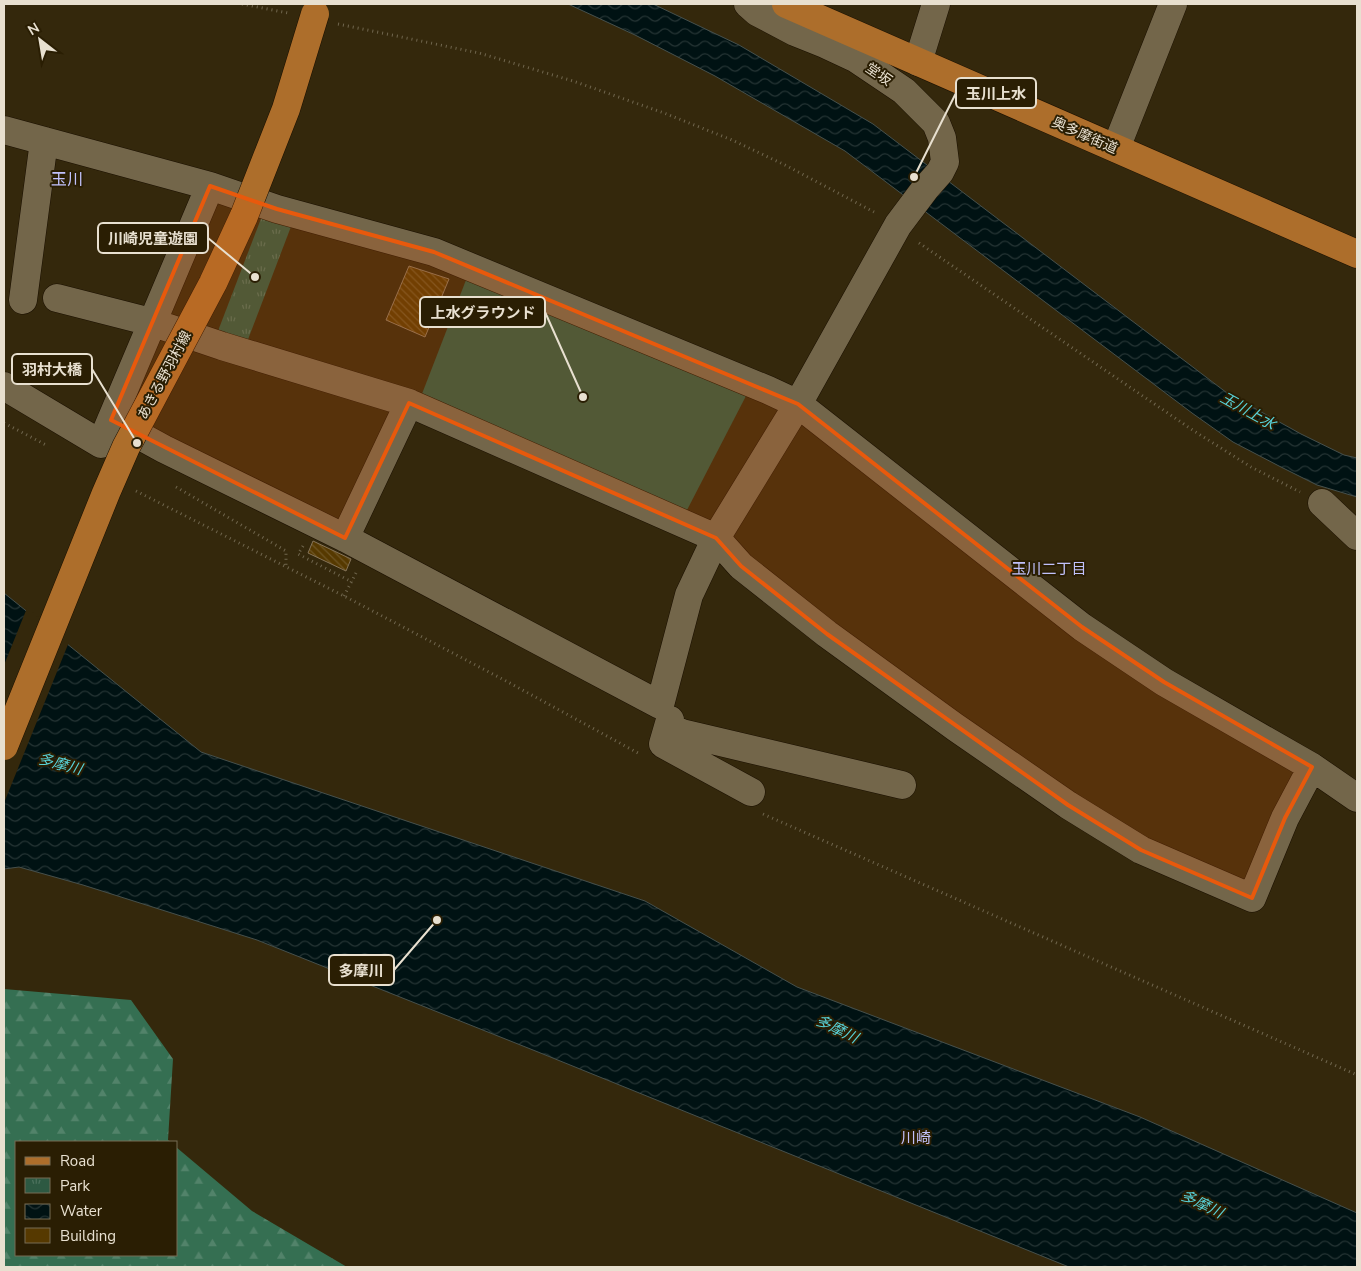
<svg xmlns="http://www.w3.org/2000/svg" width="1361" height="1271" font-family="'Nunito Sans','Noto Sans JP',sans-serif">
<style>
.forest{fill:url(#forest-firs)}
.park{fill:url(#park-tufts)}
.garden{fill:#2d5942}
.water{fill:url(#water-waves);stroke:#46504c}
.pier{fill:#34280c}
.building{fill:url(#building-back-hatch);stroke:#867459}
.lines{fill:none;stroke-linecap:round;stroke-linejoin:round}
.minor-casing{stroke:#1b1000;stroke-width:29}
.major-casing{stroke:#1b1000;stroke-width:29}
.path{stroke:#71674f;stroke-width:3;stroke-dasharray:1 4;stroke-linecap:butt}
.minor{stroke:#73664a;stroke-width:28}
.major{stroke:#ad6e2b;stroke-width:28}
.major-bridge-casing{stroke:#1b1000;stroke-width:29;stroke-linecap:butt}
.major-bridge{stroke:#ad6e2b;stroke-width:28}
.marked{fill:#e8590c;fill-opacity:0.2;stroke:#e8590c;stroke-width:4;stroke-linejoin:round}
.labels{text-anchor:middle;stroke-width:4;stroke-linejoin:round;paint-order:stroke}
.street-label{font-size:14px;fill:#e8e0d0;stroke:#2a1e03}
.water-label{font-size:15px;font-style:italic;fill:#58d3da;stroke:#2a1e03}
.neighbourhood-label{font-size:15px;fill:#c1c1fb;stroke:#2a1e03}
.quarter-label{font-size:16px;fill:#c1c1fb;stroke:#2a1e03}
.leader{fill:none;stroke:#e8e0d0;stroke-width:2}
.callout-dot{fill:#e8e0d0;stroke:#2a1e03;stroke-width:2}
.callout{fill:#2a1e03;stroke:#e8e0d0;stroke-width:2}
.callout-label{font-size:15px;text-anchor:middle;font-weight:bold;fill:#e8e0d0}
</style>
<defs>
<pattern id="forest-firs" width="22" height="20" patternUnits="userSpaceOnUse" patternTransform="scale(1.25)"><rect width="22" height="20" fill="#356f52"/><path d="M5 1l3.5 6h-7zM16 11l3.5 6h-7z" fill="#52836a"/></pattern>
<pattern id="park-tufts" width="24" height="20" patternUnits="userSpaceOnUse" patternTransform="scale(1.25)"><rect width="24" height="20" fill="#2d5942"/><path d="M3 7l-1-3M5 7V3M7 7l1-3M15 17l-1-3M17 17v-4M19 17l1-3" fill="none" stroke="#4b715c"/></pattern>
<pattern id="water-waves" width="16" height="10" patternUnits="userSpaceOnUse" patternTransform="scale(1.25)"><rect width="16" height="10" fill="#001213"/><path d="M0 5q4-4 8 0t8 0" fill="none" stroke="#253434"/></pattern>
<pattern id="building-back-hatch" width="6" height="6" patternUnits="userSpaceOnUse" patternTransform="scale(1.25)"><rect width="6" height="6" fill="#563900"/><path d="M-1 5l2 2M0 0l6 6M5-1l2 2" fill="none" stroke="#6e5524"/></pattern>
</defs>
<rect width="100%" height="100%" fill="#34280c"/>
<path class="forest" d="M4,989L131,1000L173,1059L168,1140L171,1142H16V1255H176V1147L252,1211L347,1267H4Z"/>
<path class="park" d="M262,216L292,224L247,342L218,331Z"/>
<path class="garden" d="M466,280L747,394L686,512L420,399Z"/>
<path class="water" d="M568,4H653L739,45L873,124L1227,393L1301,434L1344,455L1357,458V497L1317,485L1279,466L1233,442L1192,413L845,151L715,76L635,35Z
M4,593L201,752L645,901L797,987L1140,1117L1357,1213V1267H1069L538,1052L257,940L83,885L19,867L4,869Z"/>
<path class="pier" d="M27,608L69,642L4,803V665Z"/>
<path class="building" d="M409,266L449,279L425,337L386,320Z
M313,541L351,559L346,571L308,553Z"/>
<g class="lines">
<defs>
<path id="minor" d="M918,62L936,4
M4,130L210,186L277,209L434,252L768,390L798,404L1082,627L1164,682L1312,767L1357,798
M1116,148L1173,4
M57,298L151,322L222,346L409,403L345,538
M23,300L44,141
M4,386L101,444L210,186
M409,403L716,538L741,566L827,634L955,727L1068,805L1141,850L1252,898L1285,818L1312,767
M111,420L164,449L345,538L660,705L689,595L716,538L798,404L898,225L925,189L940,172L945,162L942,138L936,123L904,91L855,58L825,44L795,32L757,12L748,4
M1322,503L1357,536
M670,720L663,744L751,792
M668,728L682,733L902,785"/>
<path id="major" d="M786,4L1357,254"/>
</defs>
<use href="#minor" class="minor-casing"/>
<use href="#major" class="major-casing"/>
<path class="path" d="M242,4L288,13
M338,24L479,53L573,81L664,113L732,140L785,165L874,212
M919,243L1194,431L1251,467L1300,492
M4,423L48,446
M176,487L286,551V566
M136,491L344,596L506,681L638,753
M303,546L298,554L352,582
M344,596L356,573
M763,814L1357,1075"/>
<use href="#minor" class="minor"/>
<use href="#major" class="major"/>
<defs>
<path id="major-bridge" d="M4,746L106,493L126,447L213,283L244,216L286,109L315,14"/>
</defs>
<use href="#major-bridge" class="major-bridge-casing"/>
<use href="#major-bridge" class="major-bridge"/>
</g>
<path class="marked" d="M210,186L277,209L434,252L798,404L1082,627L1164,682L1312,767L1285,818L1252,898L1141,850L1068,805L827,634L741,566L716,538L409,403L345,538L111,420Z"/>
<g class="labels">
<g class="street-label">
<text transform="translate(879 74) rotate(34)" y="5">堂坂</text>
<text transform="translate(1085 135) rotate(24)" y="5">奥多摩街道</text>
<text transform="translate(164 375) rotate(-62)" y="5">あきる野羽村線</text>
</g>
<g class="water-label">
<text transform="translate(1248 411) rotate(29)" y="5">玉川上水</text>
<text transform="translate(60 764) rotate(15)" y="5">多摩川</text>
<text transform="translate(837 1029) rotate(26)" y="5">多摩川</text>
<text transform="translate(1202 1204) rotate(26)" y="5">多摩川</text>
</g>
<g class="neighbourhood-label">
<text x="1049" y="574">玉川二丁目</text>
<text x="916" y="1143">川崎</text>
</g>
<g class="quarter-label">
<text x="67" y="185">玉川</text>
</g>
</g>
<path class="leader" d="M914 177L956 93M255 277L208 238M583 397L545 312M137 443L92 369M437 920L394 970"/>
<g class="callout-dot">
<circle cx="914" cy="177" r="5"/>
<circle cx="255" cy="277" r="5"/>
<circle cx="583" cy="397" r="5"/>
<circle cx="137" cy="443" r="5"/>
<circle cx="437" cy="920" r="5"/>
</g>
<g class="callout">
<rect x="956" y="78" width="80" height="30" rx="5"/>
<rect x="98" y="223" width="110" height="30" rx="5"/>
<rect x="420" y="297" width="125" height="30" rx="5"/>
<rect x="12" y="354" width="80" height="30" rx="5"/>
<rect x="329" y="955" width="65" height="30" rx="5"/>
</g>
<g class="callout-label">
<text x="996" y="99">玉川上水</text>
<text x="153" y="244">川崎児童遊園</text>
<text x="483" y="318">上水グラウンド</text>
<text x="52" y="375">羽村大橋</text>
<text x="361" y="976">多摩川</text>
</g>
<rect width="1361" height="1271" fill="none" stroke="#e8e0d0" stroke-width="10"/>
<rect x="15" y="1141" width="162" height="115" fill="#2a1e03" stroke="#766c55"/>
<rect x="25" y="1157" width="25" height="8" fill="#ad6e2b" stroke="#766c55"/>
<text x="60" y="1166" font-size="15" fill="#e8e0d0">Road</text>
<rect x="25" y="1178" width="25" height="15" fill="url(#park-tufts)" stroke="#766c55"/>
<text x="60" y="1191" font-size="15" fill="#e8e0d0">Park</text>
<rect x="25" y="1204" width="25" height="15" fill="url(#water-waves)" stroke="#766c55"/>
<text x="60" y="1216" font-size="15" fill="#e8e0d0">Water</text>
<rect x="25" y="1228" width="25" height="15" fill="#563900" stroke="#766c55"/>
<text x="60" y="1241" font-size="15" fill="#e8e0d0">Building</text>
<g transform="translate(40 40) rotate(329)" stroke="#2a1e03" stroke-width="4" paint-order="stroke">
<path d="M0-4L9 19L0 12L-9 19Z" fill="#e8e0d0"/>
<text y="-8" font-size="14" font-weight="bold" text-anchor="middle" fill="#e8e0d0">N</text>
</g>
</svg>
